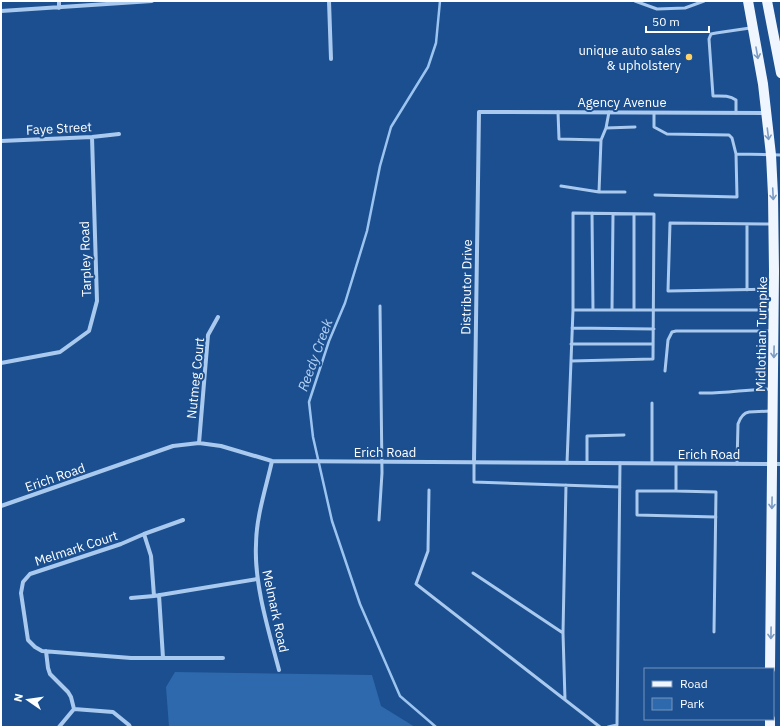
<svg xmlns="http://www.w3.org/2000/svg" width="782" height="728" font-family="'IBM Plex Sans',sans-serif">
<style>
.green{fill:#2e69ad}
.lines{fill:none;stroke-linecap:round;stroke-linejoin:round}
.stream{stroke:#9cc4f0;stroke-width:2.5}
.service{stroke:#a9c9ee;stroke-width:3}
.minor{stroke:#a9c9ee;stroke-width:4}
.primary{stroke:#f0f6ff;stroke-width:10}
.oneway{stroke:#7b9ac1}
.poi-dot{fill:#ffd166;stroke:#1b4f8f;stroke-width:1.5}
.labels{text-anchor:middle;stroke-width:4;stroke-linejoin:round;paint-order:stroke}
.poi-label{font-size:13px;fill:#fff;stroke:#1b4f8f;text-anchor:end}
.street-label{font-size:13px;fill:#fff;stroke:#1b4f8f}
.water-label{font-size:14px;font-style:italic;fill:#b5d3f5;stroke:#1b4f8f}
</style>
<rect width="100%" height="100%" fill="#1b4f8f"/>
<path class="green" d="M175,672L372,675L381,706L415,727H169L166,687Z"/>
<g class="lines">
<path class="stream" d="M436,727L400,696L360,604L332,521L313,437L309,402L329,341L345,303L367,231L380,166L391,127L428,67L436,43L440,1"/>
<path class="service" d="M635,1L657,9L685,8L704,1
M558,112L559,139L601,140L606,128L609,112
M654,113V127L667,134L729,135L732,138L736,154L781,155
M736,113V100C729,95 721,96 713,96L709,39L711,34L716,33L750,28
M606,128L635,127
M561,186L599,192L601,140
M599,192H625
M655,195L737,197L736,154
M592,213L593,310
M634,214V310
M772,224L670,223L668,291L773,289
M747,290V224
M612,310L613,214
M572,328L654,329
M571,344H653
M571,361L653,359L654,214L573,213V310
M665,371L668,340L672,332L676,331H772
M700,393C724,394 747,389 771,389
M474,462V482L620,487
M567,463L573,310H772
M587,463V436L624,435
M652,463V403
M676,464V491H637V515L716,517
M737,464L738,424C740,418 743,413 749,412L770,411
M429,490L428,551L416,584L600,727
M676,491L716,492L714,632
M379,520L382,473L380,306
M473,573L563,633L565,700
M563,633L566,485
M608,727L617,725L620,463"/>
<path class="minor" d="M59,1V8
M329,1L331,59
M1,11L152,1
M1,141L92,137L119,134
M1,363L60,352L89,331L97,301L92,137
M199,443L208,335L218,317
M272,461C266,488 256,517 256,545C254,584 269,632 279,670
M474,462L479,112L766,113
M1,506L173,446L199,443L221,446L272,461L781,464
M144,534L183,520
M154,596L151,556L144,534L121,544L30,574L23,582L21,593L28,640L35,647L42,651L131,658H163L159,595
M131,598L154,596L257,579
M46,651L48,668L50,674L68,692L71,697L74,709
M163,658H223
M59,727L74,709L113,712L129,725L130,727"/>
<path class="primary" d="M748,1L763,84L771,155L773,195L774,271L770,669
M767,1L781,73
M770,727V719"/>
</g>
<defs><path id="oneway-shaft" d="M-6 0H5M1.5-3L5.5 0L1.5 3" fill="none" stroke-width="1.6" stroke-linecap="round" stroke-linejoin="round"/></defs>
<g class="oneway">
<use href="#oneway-shaft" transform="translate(757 53) rotate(80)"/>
<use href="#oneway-shaft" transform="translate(768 134) rotate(83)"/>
<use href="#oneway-shaft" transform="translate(773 194) rotate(87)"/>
<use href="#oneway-shaft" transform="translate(774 352) rotate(91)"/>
<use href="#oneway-shaft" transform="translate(772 503) rotate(91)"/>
<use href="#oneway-shaft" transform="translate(771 633) rotate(91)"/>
</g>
<circle class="poi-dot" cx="689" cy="57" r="4"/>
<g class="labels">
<g class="poi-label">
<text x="681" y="55">unique auto sales<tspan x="681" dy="15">&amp; upholstery</tspan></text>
</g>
<g class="street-label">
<text x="622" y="107">Agency Avenue</text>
<text transform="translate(59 128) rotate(-3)" y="5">Faye Street</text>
<text transform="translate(85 259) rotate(-92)" y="5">Tarpley Road</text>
<text transform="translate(466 287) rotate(-89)" y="5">Distributor Drive</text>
<text transform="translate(761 334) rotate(-89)" y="5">Midlothian Turnpike</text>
<text transform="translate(195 378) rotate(-84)" y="5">Nutmeg Court</text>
<text x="385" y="457">Erich Road</text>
<text x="709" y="459">Erich Road</text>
<text transform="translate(55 477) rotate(-19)" y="5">Erich Road</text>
<text transform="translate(76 548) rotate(-18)" y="5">Melmark Court</text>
<text transform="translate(276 611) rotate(78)" y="5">Melmark Road</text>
</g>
<g class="water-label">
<text transform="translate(315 355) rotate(-70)" y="5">Reedy Creek</text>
</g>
</g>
<rect width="782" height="728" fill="none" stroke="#ffffff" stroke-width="4"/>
<rect x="644" y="668" width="130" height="52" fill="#1b4f8f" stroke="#7695bc"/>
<rect x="652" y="681" width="20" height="6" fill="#f0f6ff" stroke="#7695bc"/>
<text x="680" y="688" font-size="12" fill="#ffffff">Road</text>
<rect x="652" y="698" width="20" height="12" fill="#2e69ad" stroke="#7695bc"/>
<text x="680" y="708" font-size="12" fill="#ffffff">Park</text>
<g transform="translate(28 700) rotate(283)" stroke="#1b4f8f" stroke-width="3" paint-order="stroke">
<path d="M0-3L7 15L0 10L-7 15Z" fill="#ffffff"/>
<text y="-6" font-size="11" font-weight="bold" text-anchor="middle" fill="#ffffff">N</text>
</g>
<path d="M646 26v6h63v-6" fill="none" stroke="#ffffff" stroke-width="2"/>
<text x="652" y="26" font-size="12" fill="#ffffff" stroke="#1b4f8f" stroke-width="3" paint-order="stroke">50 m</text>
</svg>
